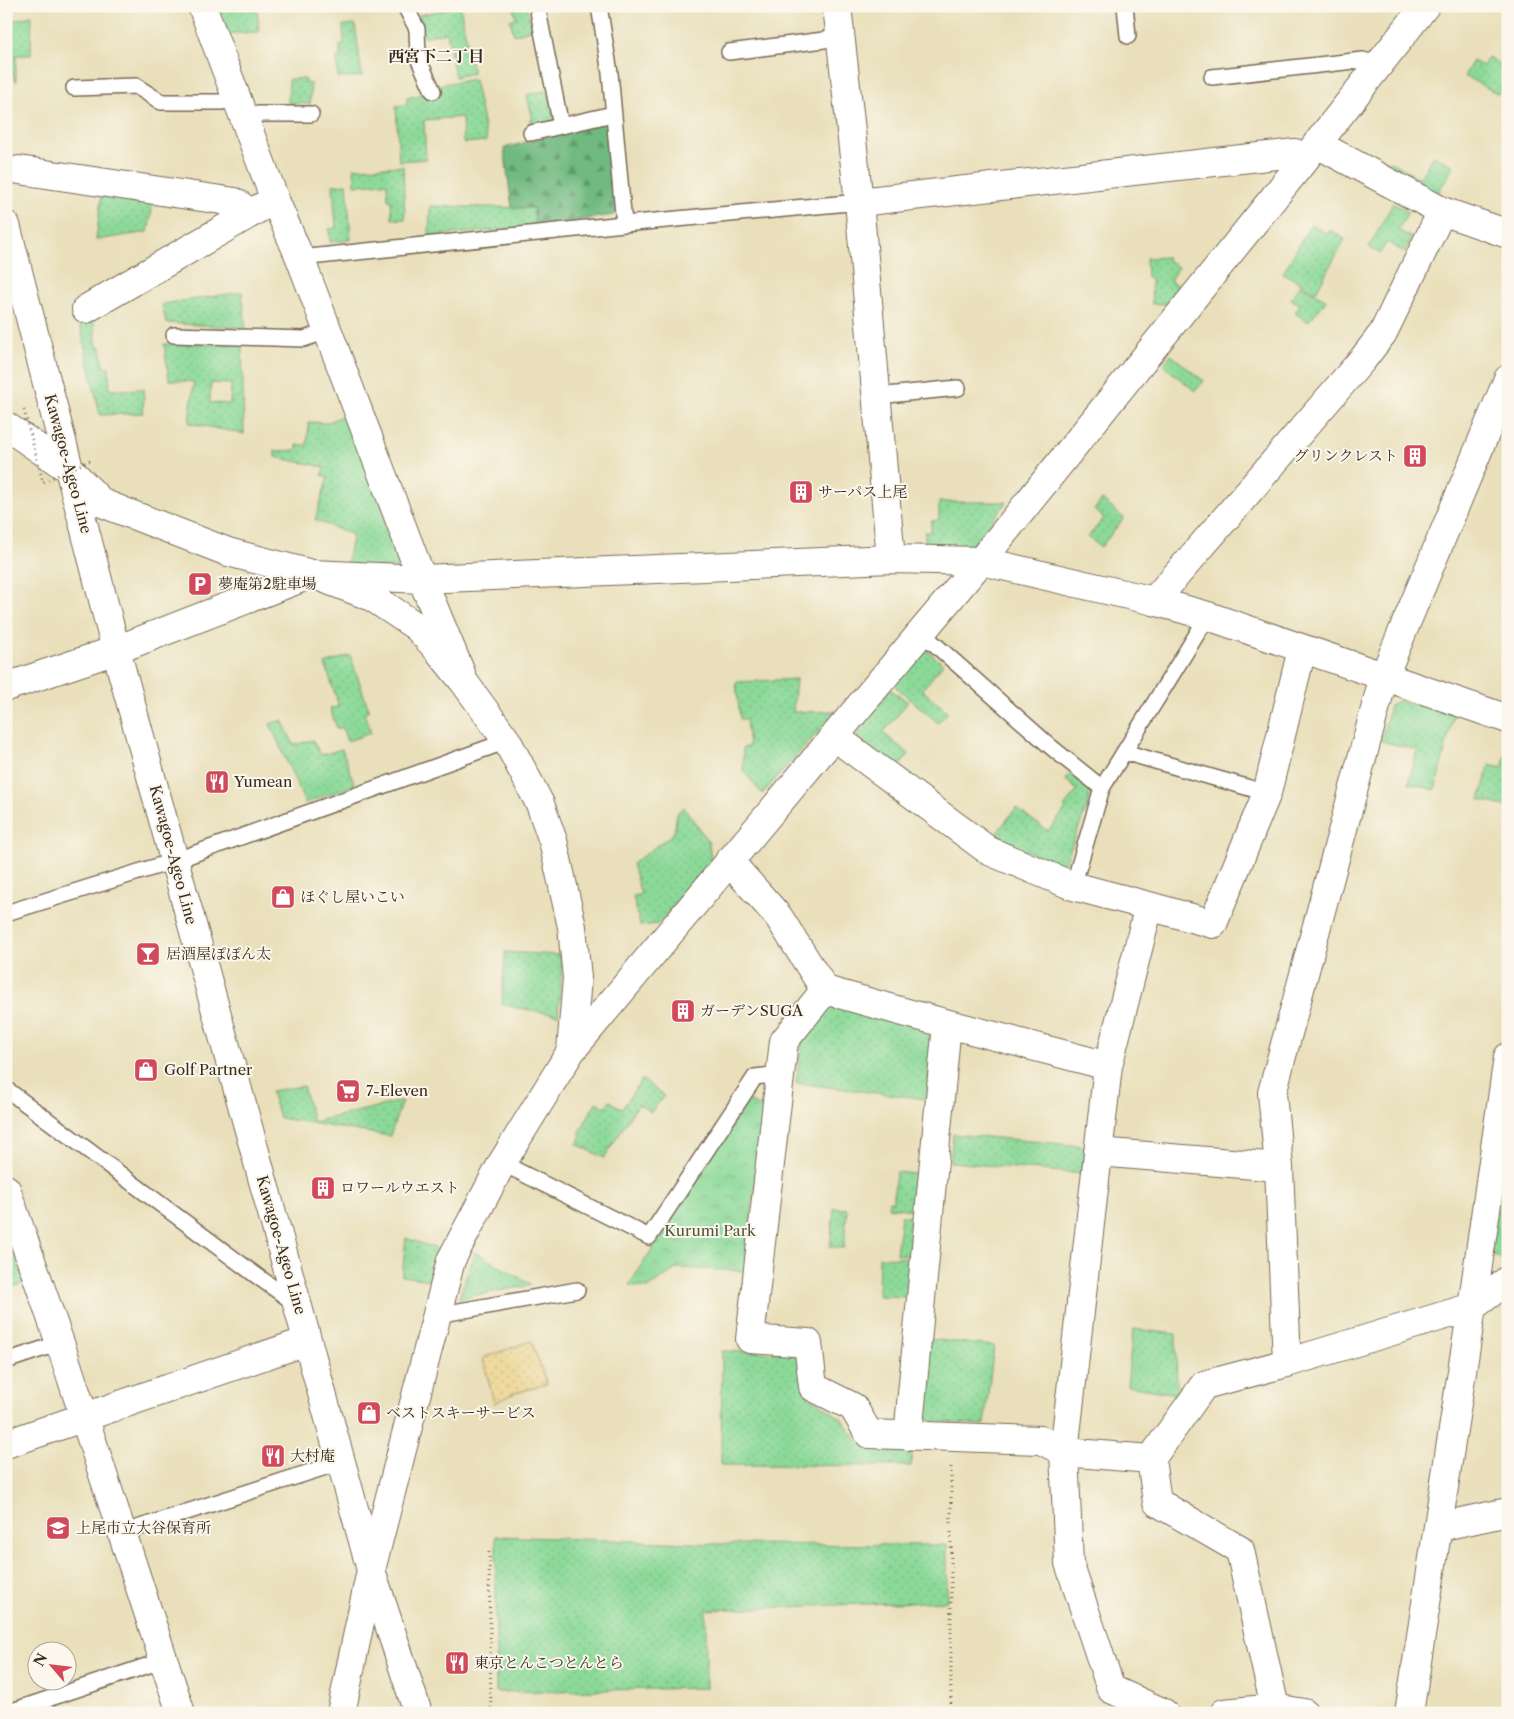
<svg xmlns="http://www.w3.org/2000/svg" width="1514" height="1719" font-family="'Libre Caslon Text','Noto Serif JP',serif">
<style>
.grass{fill:url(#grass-dots);stroke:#63825b;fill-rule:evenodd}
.forest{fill:url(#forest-firs);stroke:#56724f}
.sand{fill:url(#sand-dots);stroke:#94825e}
.park{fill:url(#park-crowns);stroke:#63825b}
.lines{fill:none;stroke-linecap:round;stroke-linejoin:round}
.lane-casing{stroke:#786955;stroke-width:18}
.street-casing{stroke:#786955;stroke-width:30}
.secondary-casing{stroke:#786955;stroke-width:30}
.primary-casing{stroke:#786955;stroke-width:30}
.path{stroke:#786955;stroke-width:3;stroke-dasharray:1 4;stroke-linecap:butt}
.lane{stroke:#fff;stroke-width:15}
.street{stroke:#fff;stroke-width:28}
.secondary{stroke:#fff;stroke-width:28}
.primary{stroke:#fff;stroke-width:28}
.path-bridge{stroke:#786955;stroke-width:3;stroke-dasharray:1 4;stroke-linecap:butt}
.labels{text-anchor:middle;stroke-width:4;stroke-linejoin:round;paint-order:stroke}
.poi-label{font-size:15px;fill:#3b2a1e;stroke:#fbf7ec;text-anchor:start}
.street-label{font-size:15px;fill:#3b2a1e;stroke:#fbf7ec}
.park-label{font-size:15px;fill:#4f563c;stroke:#fbf7ec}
.neighbourhood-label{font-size:16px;font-weight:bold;fill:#3b2a1e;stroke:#fbf7ec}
</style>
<defs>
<pattern id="grass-dots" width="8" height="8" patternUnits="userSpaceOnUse" patternTransform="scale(1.25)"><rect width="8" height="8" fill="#8bd998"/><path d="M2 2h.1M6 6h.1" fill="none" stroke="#79ba83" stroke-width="1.8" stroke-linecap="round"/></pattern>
<pattern id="forest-firs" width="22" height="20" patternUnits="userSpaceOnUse" patternTransform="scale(1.25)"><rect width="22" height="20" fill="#70b980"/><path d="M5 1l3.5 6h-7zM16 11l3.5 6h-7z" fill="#5d9768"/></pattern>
<pattern id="sand-dots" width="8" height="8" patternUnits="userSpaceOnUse" patternTransform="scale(1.25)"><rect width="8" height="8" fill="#eeda9e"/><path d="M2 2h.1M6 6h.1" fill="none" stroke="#cdbb88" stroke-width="1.8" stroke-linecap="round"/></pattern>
<pattern id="park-crowns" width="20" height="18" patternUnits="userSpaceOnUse" patternTransform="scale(1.25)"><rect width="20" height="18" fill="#8bd998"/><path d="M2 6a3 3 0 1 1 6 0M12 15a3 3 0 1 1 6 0" fill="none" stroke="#79ba83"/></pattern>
</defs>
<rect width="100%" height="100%" fill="#fbf7ec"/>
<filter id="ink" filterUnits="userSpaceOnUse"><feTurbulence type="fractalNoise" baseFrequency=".02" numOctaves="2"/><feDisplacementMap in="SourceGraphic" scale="10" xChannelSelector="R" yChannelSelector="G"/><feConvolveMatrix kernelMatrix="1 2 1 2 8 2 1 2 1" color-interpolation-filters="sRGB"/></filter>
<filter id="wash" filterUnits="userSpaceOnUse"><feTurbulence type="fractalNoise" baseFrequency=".0096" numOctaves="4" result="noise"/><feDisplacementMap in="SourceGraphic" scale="20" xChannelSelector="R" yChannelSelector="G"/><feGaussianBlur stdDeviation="1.12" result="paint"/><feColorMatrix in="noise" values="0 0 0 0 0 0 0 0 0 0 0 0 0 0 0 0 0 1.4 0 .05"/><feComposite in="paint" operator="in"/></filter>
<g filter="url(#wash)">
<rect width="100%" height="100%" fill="#e9dfba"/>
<path class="grass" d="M212,6H257L259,32L222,34Z
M448,6H460L473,73L455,77L447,32L424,37L419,15L448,9Z
M513,6H526L533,29L514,35L510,20L516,18Z
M32,16L31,55H16V82L6,56V22Z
M355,24L362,76L338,78L337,57H340V45H344L343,25Z
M1488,57L1504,66L1508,60V77L1498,94L1464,76L1473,61L1483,66Z
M289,79H305V83L311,84L310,104L288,103Z
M474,79L487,141L463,143L462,117L424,120L426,159L399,161L396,106L407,104V98L426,93L427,96L438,93L437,85Z
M548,90L555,122L532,127L530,120H533L527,95Z
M1433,155L1454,166L1437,195L1385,167L1389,161L1420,178Z
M403,166L405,219H392L391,200H388L387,183L355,185L354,168Z
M347,184L351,240L330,242L329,229L336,228L333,185Z
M102,190L154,197L148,232L96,240Z
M1393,203L1408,212L1398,230L1412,238L1404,252L1387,242L1380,254L1369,247Z
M430,206L534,208L535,227L429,236Z
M1311,224L1328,234L1330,230L1345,239L1316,292L1283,273Z
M1167,257L1168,261L1178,267L1170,281L1184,289L1176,303L1152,304L1151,278H1147L1146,258Z
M1300,285L1327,300L1308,322L1295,313L1300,305L1291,299Z
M242,292L246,328L166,323L162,304Z
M93,317L97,347H101L103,367H109L110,390L144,389L143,413L100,415L79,320Z
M164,344H242L244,434L189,423L194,382L169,380ZM211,383L231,384L230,404L210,403Z
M1171,355L1204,381L1195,391L1163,365Z
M349,413L407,569L346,565L353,535L315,520L328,477L322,475L324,467L275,457V451L297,450V445H307L309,422L326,423Z
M1102,500L1124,518L1101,547L1088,537L1104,518L1094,510Z
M939,502H1007L967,551L925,550V532H931V521L939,520Z
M922,652H929L943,664L922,690L948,712L938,723L894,685Z
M350,655L369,710L364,713L371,733L347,741L342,727L337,729L330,709L339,706L325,664Z
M796,679L793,712L837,711L762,794L743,770V748L749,746L746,719H740L736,682Z
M890,689L908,702L883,733L909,754L897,769L857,738L858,730Z
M1399,700L1454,714L1435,790L1409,783L1417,750L1381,741L1390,706Z
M282,720L294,745L313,740L321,755L342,749L355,785L305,803L270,724Z
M1508,745V807L1480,800L1489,765L1502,768Z
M1070,774L1090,788L1089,802L1064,865L993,838L1016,808L1048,831L1066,809L1064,807L1077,790L1065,779Z
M684,807L709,843L711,860L658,924L640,926L633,896L641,894L632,864L674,833L677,813Z
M505,952L560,955L562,968L558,1015L502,1005Z
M827,1003L927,1028L934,1037L926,1099L796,1083L803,1034Z
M642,1079L664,1096L651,1112L638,1104L604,1158L577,1144L582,1135L579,1133L596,1102L605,1107L610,1101L622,1109Z
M303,1086L313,1122L402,1101L390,1136L279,1118L271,1091Z
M953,1134L1086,1146L1084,1174L950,1162Z
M896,1172L918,1174L914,1210L888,1207L889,1201H893Z
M834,1208L847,1209L844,1248L830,1247Z
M901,1216L915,1217L910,1256L896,1254Z
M6,1230L25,1283L6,1289Z
M406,1238L440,1250L433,1261L429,1280L402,1276Z
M475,1252L532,1285L459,1298Z
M879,1257L910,1258L908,1297L878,1296Z
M1133,1329L1176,1334L1177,1394L1127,1386Z
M930,1339L994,1346L984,1425L930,1421L922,1412Z
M722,1351L792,1353L802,1360L807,1395L841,1418L859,1443L912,1447L911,1466L721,1465Z
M496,1536L721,1544L947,1545V1601L706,1610V1688L496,1692Z"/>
<path class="forest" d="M602,122L608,127L619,208L614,215L535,227L534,208H512L504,148Z"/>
<path class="sand" d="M531,1341L547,1384L515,1393L494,1403L483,1358Z"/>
<path class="park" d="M748,1101L765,1108L744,1271L677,1268L648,1288L629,1285Z
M1508,1137V1261L1507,1262L1490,1253Z"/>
</g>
<g filter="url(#ink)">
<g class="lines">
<defs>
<path id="lane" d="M405,6L417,29L418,58L433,91
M537,6L561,126
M599,6L610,73L624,224
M1125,6L1128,36
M729,52L824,40L840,32
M1212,77L1363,60L1379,65
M74,88L136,86L161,102H222L236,98
M242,114H311
M531,133L613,114
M300,258L624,224L859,202
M174,335L304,339L327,331
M877,396L958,388
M922,633L1051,747L1102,788
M1124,752L1267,793
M1073,886L1102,788L1208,616
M6,913L174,861L507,741
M6,1089L257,1276L296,1304
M502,1163L649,1237L755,1077L780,1074
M437,1315L577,1290
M6,1361L60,1343
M122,1533L341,1462
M6,1713L164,1660"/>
<path id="street" d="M202,6L275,200L300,258L422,579L461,673
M837,6L859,202L891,559
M19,170L235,202L251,213
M859,202L1295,153L1305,159
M1442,211L1508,234
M86,309L265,205
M1154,601L1363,359L1383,333L1442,211L1317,144
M6,687L116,650L312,574L422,579L891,559L981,561
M835,737L989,851L1073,886L1149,906L1108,1066L1064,1452L1069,1563L1111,1689L1164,1713
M729,861L778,916L825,990L907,1013L1108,1066
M1149,906L1213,924L1267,793L1302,649
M825,990L784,1041L750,1339L808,1343L813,1387L853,1407L869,1434L1041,1440L1064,1452L1151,1459L1204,1385L1287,1363L1472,1307L1508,1280
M1098,1152L1279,1167
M6,1189L60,1343L181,1713
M1287,1363L1279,1167L1272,1093L1384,676L1508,379
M908,1436L947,1024
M6,1444L307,1341
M1151,1459L1157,1502L1240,1550L1275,1708
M1438,1527L1508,1512
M341,1713L371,1570
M1224,1713L1275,1708L1304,1713
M1409,1713L1472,1307L1508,1057"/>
<path id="secondary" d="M6,426L70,470L102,503L228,552L312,574L372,597L417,627L438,650L464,682L507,741L540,804L553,841L572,927L577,978L571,1051
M981,561L1154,601L1208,616L1508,719
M371,1570L451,1260L502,1163L571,1051L981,561L1305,159L1425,6"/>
<path id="primary" d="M6,225L116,650L257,1159L371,1570L418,1713"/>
</defs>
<use href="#lane" class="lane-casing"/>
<use href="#street" class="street-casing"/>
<use href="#secondary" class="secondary-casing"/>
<use href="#primary" class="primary-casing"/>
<path class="path" d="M489,1552L491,1713
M951,1713V1463"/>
<use href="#lane" class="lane"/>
<use href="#street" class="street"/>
<use href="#secondary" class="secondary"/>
<use href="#primary" class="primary"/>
<path class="path-bridge" d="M24,410L43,482L91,460"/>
</g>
</g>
<defs>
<symbol id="building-square" viewBox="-11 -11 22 22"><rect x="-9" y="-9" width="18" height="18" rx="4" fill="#d1495b" stroke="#fbf7ec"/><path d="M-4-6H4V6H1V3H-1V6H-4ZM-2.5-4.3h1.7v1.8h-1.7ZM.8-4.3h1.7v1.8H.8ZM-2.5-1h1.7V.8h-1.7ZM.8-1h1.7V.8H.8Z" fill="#fff"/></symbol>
<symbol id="parking-square" viewBox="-11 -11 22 22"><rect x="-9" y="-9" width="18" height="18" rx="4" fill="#d1495b" stroke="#fbf7ec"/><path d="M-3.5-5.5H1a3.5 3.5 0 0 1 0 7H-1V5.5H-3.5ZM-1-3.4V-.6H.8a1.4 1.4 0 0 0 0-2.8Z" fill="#fff"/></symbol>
<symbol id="restaurant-square" viewBox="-11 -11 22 22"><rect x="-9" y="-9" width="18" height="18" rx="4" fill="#d1495b" stroke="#fbf7ec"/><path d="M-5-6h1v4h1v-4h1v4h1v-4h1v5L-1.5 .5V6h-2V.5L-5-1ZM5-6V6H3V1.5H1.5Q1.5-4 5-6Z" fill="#fff"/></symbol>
<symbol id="shop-square" viewBox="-11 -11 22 22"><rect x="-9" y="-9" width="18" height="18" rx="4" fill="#d1495b" stroke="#fbf7ec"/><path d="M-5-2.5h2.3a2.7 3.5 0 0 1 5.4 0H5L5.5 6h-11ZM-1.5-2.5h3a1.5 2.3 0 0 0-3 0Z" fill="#fff"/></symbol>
<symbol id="bar-square" viewBox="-11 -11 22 22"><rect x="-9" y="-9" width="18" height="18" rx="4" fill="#d1495b" stroke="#fbf7ec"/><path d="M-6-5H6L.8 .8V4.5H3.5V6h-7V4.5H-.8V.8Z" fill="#fff"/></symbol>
<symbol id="supermarket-square" viewBox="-11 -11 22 22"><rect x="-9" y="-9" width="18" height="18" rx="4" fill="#d1495b" stroke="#fbf7ec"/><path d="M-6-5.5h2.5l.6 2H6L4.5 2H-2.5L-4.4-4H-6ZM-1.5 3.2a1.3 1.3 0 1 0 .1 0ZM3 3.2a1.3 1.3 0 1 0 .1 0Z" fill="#fff"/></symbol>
<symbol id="school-square" viewBox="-11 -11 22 22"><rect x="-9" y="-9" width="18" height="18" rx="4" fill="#d1495b" stroke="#fbf7ec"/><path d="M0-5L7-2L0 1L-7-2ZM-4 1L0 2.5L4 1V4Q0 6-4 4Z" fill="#fff"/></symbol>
</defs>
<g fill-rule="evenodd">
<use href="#building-square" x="1401" y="442" width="28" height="28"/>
<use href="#building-square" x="787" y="478" width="28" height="28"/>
<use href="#parking-square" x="186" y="570" width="28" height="28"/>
<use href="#restaurant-square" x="203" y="768" width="28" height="28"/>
<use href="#shop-square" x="269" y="883" width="28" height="28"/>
<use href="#bar-square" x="134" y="940" width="28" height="28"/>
<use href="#building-square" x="669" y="997" width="28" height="28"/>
<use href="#shop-square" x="132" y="1056" width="28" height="28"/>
<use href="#supermarket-square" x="334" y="1077" width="28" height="28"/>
<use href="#building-square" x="309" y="1174" width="28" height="28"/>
<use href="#shop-square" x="355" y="1399" width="28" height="28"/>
<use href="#restaurant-square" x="259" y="1442" width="28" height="28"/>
<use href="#school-square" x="44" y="1514" width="28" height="28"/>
<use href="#restaurant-square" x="443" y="1649" width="28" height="28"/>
</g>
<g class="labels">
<g class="poi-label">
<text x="1398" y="461" text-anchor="end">グリンクレスト</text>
<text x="818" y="497">サーパス上尾</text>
<text x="218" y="589">夢庵第2駐車場</text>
<text x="234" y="787">Yumean</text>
<text x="300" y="902">ほぐし屋いこい</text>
<text x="166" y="959">居酒屋ぽぽん太</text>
<text x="700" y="1016">ガーデンSUGA</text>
<text x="164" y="1075">Golf Partner</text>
<text x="366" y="1096">7-Eleven</text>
<text x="340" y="1193">ロワールウエスト</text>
<text x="386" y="1418">ベストスキーサービス</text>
<text x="290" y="1461">大村庵</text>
<text x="76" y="1533">上尾市立大谷保育所</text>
<text x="474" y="1668">東京とんこつとんとら</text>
</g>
<g class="street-label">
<text transform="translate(68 464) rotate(75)" y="5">Kawagoe-Ageo Line</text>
<text transform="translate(173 855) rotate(75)" y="5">Kawagoe-Ageo Line</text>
<text transform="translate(281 1245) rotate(74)" y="5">Kawagoe-Ageo Line</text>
</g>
<g class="park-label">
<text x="710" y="1236">Kurumi Park</text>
</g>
<g class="neighbourhood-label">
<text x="436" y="62">西宮下二丁目</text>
</g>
</g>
<rect width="1514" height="1719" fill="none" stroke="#fbf7ec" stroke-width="25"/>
<g transform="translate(52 1666) rotate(298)"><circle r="24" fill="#fbf7ec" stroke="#aea59a"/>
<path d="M0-4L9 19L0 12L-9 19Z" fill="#d1495b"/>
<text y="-8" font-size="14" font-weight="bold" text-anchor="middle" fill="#3b2a1e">N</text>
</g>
</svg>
